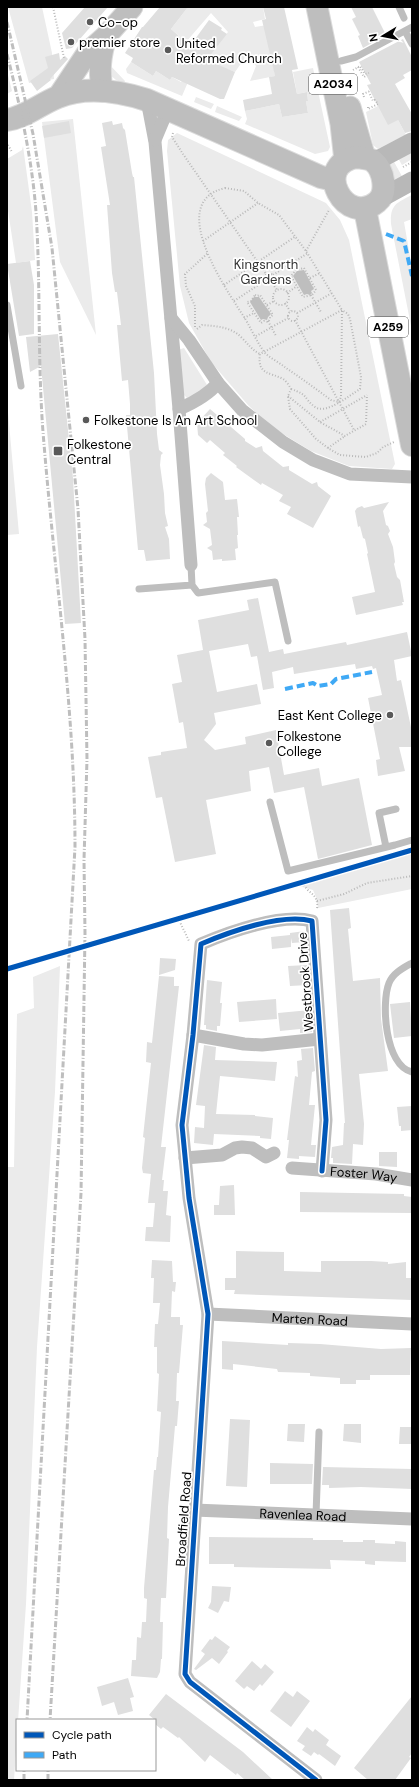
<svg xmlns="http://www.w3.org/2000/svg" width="419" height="1787" font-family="'DM Sans',sans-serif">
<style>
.green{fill:#ebebeb}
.water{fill:#bebebe}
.building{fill:#dfdfdf}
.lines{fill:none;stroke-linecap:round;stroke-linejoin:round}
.primary-casing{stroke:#dbdbdb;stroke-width:23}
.highway-casing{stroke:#dbdbdb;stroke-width:24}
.path{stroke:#b9b9b9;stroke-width:2;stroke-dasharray:1 2;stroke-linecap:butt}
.lane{stroke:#bebebe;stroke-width:7}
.street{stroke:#bebebe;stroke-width:13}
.secondary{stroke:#b8b8b8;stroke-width:19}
.primary{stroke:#bebebe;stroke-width:21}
.highway{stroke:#bebebe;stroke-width:22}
.rail{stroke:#bebebe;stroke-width:3;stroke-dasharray:6 2 1 2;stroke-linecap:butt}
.quiet{stroke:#3fa9f5;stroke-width:4;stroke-dasharray:8 4;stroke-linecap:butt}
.cycleway-casing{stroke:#fff;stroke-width:8}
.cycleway{stroke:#0057b8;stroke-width:5}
.poi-dot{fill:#595959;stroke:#fff;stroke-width:1.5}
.labels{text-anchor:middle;stroke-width:3.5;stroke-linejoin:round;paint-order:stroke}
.shield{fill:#fff;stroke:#4c4c4c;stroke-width:1}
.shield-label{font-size:12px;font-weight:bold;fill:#000}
.poi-label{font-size:13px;fill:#000;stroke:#fff;text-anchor:start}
.park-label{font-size:13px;fill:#323232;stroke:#fff}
.street-label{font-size:13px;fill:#000;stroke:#fff}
</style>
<rect width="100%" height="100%" fill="#fff"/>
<path class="green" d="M8,7H42L52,53L54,79L29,83Z
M188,7H263L265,19L253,22L255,27L267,25L275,76L250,81L256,66L247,55L235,72L227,69L224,77L211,72L215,62L207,58L228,32L211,13L186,42L171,29Z
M131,62L153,76L156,71L170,80L172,77L181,82L185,76L191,75L182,96L127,73L126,69Z
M108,63L125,81L124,83L116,80L109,74Z
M313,68L330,147L328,151L315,154L245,124L247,119L245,111L279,104L282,117L308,113L306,101H308L307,92L297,94L293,72Z
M7,71L12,91L7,94Z
M196,97L214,104L211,109L194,102Z
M217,106L242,117L239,121L215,112Z
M378,106L398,120L406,135L378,149L373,145L366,112Z
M73,119L96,335L60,262L42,122Z
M177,133L326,203L340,220L349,240L395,464L392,469L349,466L311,451L270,426L248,405L211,362L189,323L180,286L167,151L168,140Z
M23,146L32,212L35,260L16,263L7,204V159L22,150Z
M412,150V159L402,165L398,158Z
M393,160L403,178L392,184L383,166Z
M412,195V219L404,222L412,268V331L391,224C390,205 396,203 412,195Z
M184,348L209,388L187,398L183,394L178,350Z
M7,401L19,534L7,535Z
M412,852V889L318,908L316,897L313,890L299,886Z
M60,966L55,1092L37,1347L26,1604L14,1780H7V1167H14L17,1014L34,1008L33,977Z"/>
<path class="water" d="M304,270L314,289L311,291L312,293L310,295L307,294L304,295L293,276L297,271Z
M254,297H259L271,314L268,317L267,320L263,319L261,320L250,302Z"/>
<path class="building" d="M85,7H108L72,48L66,49L62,33Z
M160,7H188L171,29L190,46L209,20L222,28L221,30L227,34L208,58L215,61L214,63L235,72L224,99H220L172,77L170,80L156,71L153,76L131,62L133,58L125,53L142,27H143Z
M263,7H284L298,69L292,70L297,94L307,92L308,101H306L308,113L282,117L279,104L245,111L243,100L272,94L269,77L275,76L262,20L266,19Z
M351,7H372L386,35L363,48L358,36L360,35L352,19L356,17Z
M403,39L412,57V70L403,75L405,78L395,84L412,114V131L405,133L398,120L388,125L367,85L371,84L359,62Z
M59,53L60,60L65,56L68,59L50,79L51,80L37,91L30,81L48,68L45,57Z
M69,121L71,133L44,138L42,126Z
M112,121L113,125L122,123L123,128L125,130L132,173L133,177H134L154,373L157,434L159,450L163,453L161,455L160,465L164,494L165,513L168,526L165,527L169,539L170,559L146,561L144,550H138L126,415H130V404L128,380L122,381L117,325H121L117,292H115L112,273L107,205H110L101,147L106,146L102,123Z
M30,261L34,285V334L19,336L7,264Z
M58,334L73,478L81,623L65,624L41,366L30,372L26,337Z
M210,409L245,439V441L256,448L262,446L263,451L283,467L289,466V470L312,484L317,482L318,486L331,496L313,528L287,514L291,507L279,501L283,495L262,483L261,485L236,467L237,466L223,455L225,453L210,440L207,443L198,435L197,423Z
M211,473L223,482L225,500L237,499L239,517H237L238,535H237L238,548L235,549L236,560L222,561V559L213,560L212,551L207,548L212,545L210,529L203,525L207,522L206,513L208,511L205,484L206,478Z
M389,502L383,511L386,525L388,526L390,531L388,534L393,547L395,562L394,564L397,577L400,580L404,602H402L403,605L356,615L352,597L375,592L367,554L368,553L365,539L363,538L360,526L358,527L355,511L357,508L362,506L364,508Z
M258,598L269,652L283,649L284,654L346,642L347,645L407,632L412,656L394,660L397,681L401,680L412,732V747H399L405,771L378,776L376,760L380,759L368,698L382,695L376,668L373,669L372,666L356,669L355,664L294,674L293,667L272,672L274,688L263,690L257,656L251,657L248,644L209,651L217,692L257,684L261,704L214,713L216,724L204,740L215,750L246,744L245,737L276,730L284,775L319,768L322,786L359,778L372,845L318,859L304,787L274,793L269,767L249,771L251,791L206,800L216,854L175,862L162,797L156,798L148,757L161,755V752L187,748L183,722L179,723L172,684L182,682L177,655L203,650L198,620L249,610L247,600Z
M349,908L351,928L348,929L353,981L380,978L381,1019L388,1071L359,1074L364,1124L363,1145L353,1144L352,1164L333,1163V1158H331L332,1147L343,1145L344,1123H345L330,910Z
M305,931V942L292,943L291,938V947L272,949L271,937L290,935V933Z
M160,958L176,959L175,970L159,975Z
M307,965L308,985L290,986L288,966Z
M159,976L174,977V986H179L161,1147H166L162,1180H164L163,1191H168L166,1215L171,1216L170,1242L145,1241L146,1227H153L155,1203H148L151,1174L143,1173L142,1168L145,1138L143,1137L151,1063L146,1062L147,1042L152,1043Z
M207,980L222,982L220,1003H222L220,1026H217V1031L206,1029V1025H204Z
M276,999L277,1019L239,1022L237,1002Z
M410,1002L412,1036L394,1038L390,1004Z
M310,1010L312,1032L300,1033V1029L280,1031L278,1013Z
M204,1045L216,1047L215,1060L277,1062L275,1081L220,1076L216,1114L255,1115V1116L273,1118L271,1139L260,1138V1136L214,1134L213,1145L194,1143L195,1127L204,1128L205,1106L196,1105Z
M313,1048L315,1071L312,1072L309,1105H315L311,1145H316L315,1157L299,1156V1159L287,1158L289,1140H287L295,1076L298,1077L297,1061L302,1060L301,1049Z
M412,1106V1130L401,1131V1126H399L397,1107Z
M379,1152H397V1167L379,1166Z
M234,1185L235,1215H214V1205H219L220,1186Z
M300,1192L404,1194V1196L412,1197V1213L300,1212Z
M236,1251L284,1252V1271L321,1272V1261H371L388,1262V1264L406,1262V1278H412V1300L234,1294L235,1290H225V1278H236Z
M152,1260L172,1261L173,1282H176L175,1292L172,1291L171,1317H180V1325H183L179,1373H177L176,1401H179L178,1413L177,1426H175L168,1507L167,1538L169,1539L166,1598H161L160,1622H163L162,1659H161L160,1672L157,1678L131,1676L132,1660H136L137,1637L141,1638L142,1622H146L147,1599L144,1598V1588L154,1470H156L157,1457H158L161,1412L157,1411L159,1374L157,1373V1347H154L155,1324H158L160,1303H153L154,1278H151Z
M222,1341L288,1345V1343L320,1344L381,1349L411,1348L410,1375H370V1380H356V1384H340V1378L310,1376V1373L278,1372L277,1369L233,1364V1370L222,1369Z
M230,1419L250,1420L247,1487L226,1486Z
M288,1424H305L304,1442L287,1441Z
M344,1424H361V1443L343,1441Z
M400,1427H412V1444H399Z
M270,1463L313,1464L312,1484H270Z
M323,1467L412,1469V1489L361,1487L329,1488V1485H322Z
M209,1537L313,1538V1540H343V1542H363V1540H375V1543L395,1544V1541L406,1542V1562L375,1561V1565L365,1564V1561L330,1560L331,1569L234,1567V1564H209Z
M212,1586L231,1587L229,1602L224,1601L218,1613L208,1608L211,1602Z
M215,1636L230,1647L227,1651L228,1652L219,1664L212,1658L196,1670L194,1669L205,1654L201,1651L210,1639L212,1640Z
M252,1661L261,1669L265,1664L274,1672L262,1686L260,1684L254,1691L247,1686L244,1689L235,1681Z
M128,1678L134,1697L130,1698L133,1711L118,1715L114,1702L102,1706L97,1687Z
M285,1691L293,1697L297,1691L310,1701L291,1727L270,1711Z
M166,1694L243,1752L273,1780H245L237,1773L236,1775L210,1755L205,1762L179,1737L178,1738L163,1727L161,1729L155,1724V1720L149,1715Z
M412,1696V1753L409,1757L411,1758L395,1780H368L354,1768Z
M307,1727L313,1732L315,1729L329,1740L326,1745L341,1756L335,1766L319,1754L318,1755L314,1752L311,1756L302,1750L305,1746L297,1741Z"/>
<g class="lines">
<defs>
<path id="primary" d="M317,7L341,124L345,161
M102,91C99,68 100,58 106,36
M58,97L88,52L106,36L132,7
M350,107L365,158"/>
<path id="highway" d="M7,120C26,117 40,104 58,97C85,86 119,91 147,100L321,177L334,180
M356,157C361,158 368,158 373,161C384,170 388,193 377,202C346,228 311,166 356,157Z
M365,209L412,445"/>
</defs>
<use href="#primary" class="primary-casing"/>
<use href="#highway" class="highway-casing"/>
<path class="path" d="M53,7L64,58
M358,67L364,77L367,75
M353,70L360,66L365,74L369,73
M364,97L363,94L370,91
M368,107V109L378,104L375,100L373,101L369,92
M173,133L172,137L183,154L266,274
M8,145L12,152
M403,167L412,162
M225,188L244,191L258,203L279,215L306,251L342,310L341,397L339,402L331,400C316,389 301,378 286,368C280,363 272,359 266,354C259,347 250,326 244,317C226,289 165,202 225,188Z
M203,241L258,203
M306,251L329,210
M292,263L296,270
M304,268L316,290L312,295L303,297L291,276L296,270Z
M264.5 278a4.5 4.5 0 1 1 9 0a4.5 4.5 0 1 1-9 0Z
M273,275L308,253
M310,278L320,273
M271,281L277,290
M224,285L296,236
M273 297a8 8 0 1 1 16 0a8 8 0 1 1-16 0Z
M287,293L297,286
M255,295L257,296L260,295L273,315L270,317V319L268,322L264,321L261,323L247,302L251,301Z
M311,295L321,312
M234,301L266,280
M285,303L290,311
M267,305L274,301
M288 316a5 5 0 1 1 10 0a5 5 0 1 1-10 0Z
M297,313L332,293
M244,318L254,313
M295,320L354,430
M268,321L276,336
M195,327V306L186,286L185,274L208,253
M197,329L202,325C216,326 231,327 241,337C248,344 252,350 260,354
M256,336L288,318
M291,389C309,395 303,398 315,407C326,415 350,395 360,389L361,377L350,319L348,314L342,310L260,354C257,375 270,372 283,379C286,381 289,385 291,389L288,396L290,409L316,439L328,448L340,455L366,457L377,453L383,447L394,442
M288,396L320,422L345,436L366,424L367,395
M320,422L367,395
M328,448L345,436
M303,882C307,895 319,892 317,909
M317,901L344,894L367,883L412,876
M178,918L189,941"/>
<path class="lane" d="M399,7L404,18
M405,31L412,44
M341,61L356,57L412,27
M7,305L21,386
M191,565L192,585
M139,589L192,585L198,593L275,582L288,641
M270,802L288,871L395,845L412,840
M386,847L379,813L396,809
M412,963C403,968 393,973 389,983C381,1003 385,1066 412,1072
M316,1515L319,1432"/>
<g class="street">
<path d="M147,100L155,142L179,409L191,565"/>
<path d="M155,140L168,109"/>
<path d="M171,318L189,340L218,383L242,410L283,442L313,460L350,474L412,477"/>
<path d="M179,409C193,403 208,395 218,383"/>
<path d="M193,1035L244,1044L262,1045L320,1039"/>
<path d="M185,1158L222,1155L235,1148L242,1147L252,1148L266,1157L274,1153"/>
<path id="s1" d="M292,1168L376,1174L412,1180"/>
<path id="s2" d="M208,1314L412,1324"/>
<path id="s3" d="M194,1510L412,1519"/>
<path d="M316,1780L190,1682L185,1674L208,1314L189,1198L182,1125L193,1035L201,944C229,932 281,913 312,921L326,1120L322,1171"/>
</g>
<path class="secondary" d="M374,162L412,142
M381,198L412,181"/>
<use href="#primary" class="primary"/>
<use href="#highway" class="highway"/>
<path class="rail" d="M7,22L33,134L52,248L78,509L85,639L87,759L84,860L85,933L81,1193L50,1720
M7,54C20,106 32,158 36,212C41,289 37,366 44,444C55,578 75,712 75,847L27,1720
M24,1780V1770
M48,1780V1770"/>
<path class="quiet" d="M386,234L404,241L412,276
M285,689L313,683L318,686L331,684L336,679L372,672"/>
<defs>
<path id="cycleway" d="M7,969L412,850
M316,1780L190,1682L185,1674L208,1314L189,1198L182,1125L193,1035L201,944C229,932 281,913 312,921L326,1120L322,1171"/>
</defs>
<use href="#cycleway" class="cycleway-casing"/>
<use href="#cycleway" class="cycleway"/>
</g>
<g class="poi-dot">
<circle cx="90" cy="22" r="4"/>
<circle cx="71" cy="42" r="4"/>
<circle cx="168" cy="50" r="4"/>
<circle cx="86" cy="420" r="4"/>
<rect x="53" y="446" width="10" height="10" rx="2"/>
<circle cx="390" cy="715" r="4"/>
<circle cx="269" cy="743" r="4"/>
</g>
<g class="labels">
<g class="shield">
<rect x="309" y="74" width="48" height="20" rx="3"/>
<rect x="368" y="317" width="40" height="20" rx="3"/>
</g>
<g class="shield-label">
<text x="333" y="88">A2034</text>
<text x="388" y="331">A259</text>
</g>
<g class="poi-label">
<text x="98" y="27">Co-op</text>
<text x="79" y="47">premier store</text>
<text x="176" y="48">United<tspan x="176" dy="15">Reformed Church</tspan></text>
<text x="94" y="425">Folkestone Is An Art School</text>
<text x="67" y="449">Folkestone<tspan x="67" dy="15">Central</tspan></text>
<text x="382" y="720" text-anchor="end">East Kent College</text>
<text x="277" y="741">Folkestone<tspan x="277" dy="15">College</tspan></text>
</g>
<g class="park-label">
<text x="266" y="269">Kingsnorth<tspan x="266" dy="15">Gardens</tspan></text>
</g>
<g class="street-label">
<text transform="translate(305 982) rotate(-94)" y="5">Westbrook Drive</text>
<text dy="5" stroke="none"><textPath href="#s1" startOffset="72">Foster Way</textPath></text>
<text dy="5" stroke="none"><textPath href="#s2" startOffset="102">Marten Road</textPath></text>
<text dy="5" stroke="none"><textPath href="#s3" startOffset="109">Ravenlea Road</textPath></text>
<text transform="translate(183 1519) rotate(-86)" y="5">Broadfield Road</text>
</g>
</g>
<rect width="419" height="1787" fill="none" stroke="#000000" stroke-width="16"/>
<rect x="16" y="1719" width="140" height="52" fill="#ffffff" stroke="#999999"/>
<rect x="24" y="1732" width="20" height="6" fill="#0057b8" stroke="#999999"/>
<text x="52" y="1739" font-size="12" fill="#000000">Cycle path</text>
<rect x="24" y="1752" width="20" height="6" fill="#3fa9f5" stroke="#999999"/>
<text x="52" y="1759" font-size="12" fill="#000000">Path</text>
<g transform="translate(383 36) rotate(260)" stroke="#ffffff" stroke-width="3" paint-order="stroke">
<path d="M0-3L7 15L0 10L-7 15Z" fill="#000000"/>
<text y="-6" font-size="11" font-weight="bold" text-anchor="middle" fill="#000000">N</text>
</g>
</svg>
